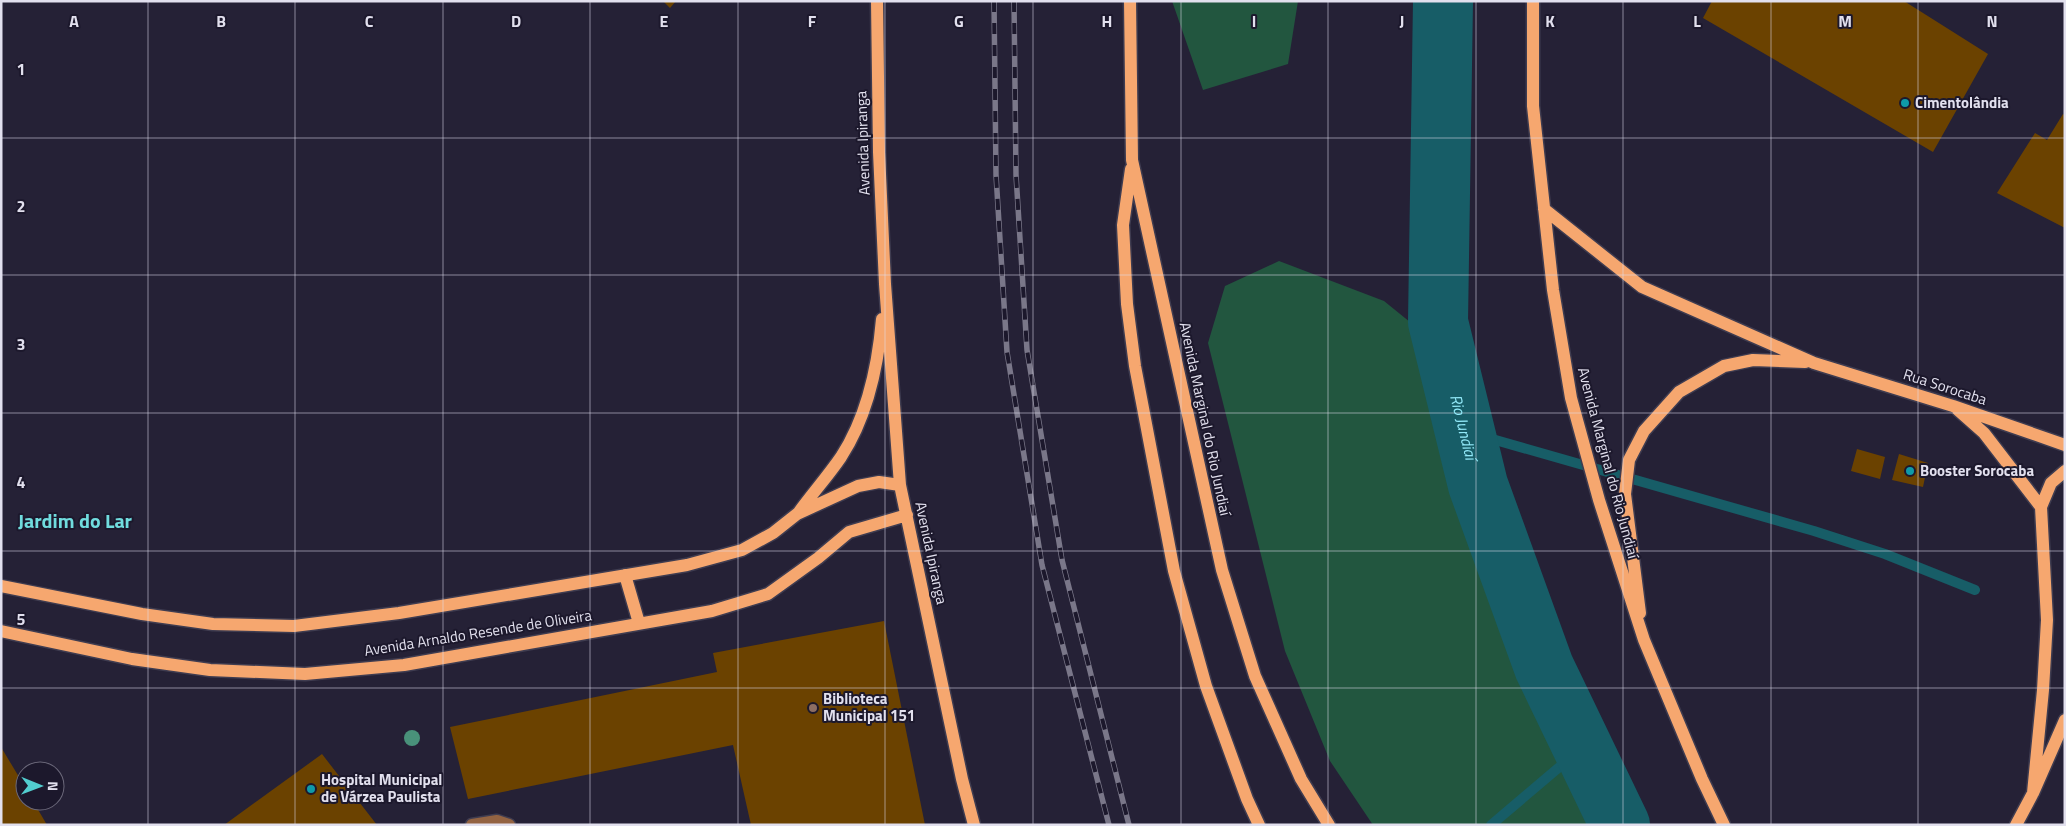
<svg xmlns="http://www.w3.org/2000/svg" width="2066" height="826" font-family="'Titillium Web',sans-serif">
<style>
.forest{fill:#22563f}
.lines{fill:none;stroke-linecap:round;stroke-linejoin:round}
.stream{stroke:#175d67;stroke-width:10}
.river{stroke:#175d67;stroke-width:60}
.building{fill:#6b4200}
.minor-casing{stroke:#3f3c50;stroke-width:15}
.major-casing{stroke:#3f3c50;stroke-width:15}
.minor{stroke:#936342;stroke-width:12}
.major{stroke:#f6a76f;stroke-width:12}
.rail-casing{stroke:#7a7789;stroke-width:5.5}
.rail{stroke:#1c182c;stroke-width:4;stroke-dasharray:11;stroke-linecap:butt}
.tree{fill:#49917a}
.grid{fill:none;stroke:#e2e0ee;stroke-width:1;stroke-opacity:0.55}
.culture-dot{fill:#0f9aa8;stroke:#1c182c;stroke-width:2}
.education-dot{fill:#8d6e63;stroke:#1c182c;stroke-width:2}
.labels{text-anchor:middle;stroke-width:4;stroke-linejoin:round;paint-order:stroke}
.poi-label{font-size:15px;font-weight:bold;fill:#e2e0ee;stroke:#1c182c;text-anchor:start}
.street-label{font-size:15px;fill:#e2e0ee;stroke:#1c182c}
.water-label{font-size:16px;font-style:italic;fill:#92e9f8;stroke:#1c182c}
.district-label{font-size:20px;font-weight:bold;fill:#70dcde;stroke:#1c182c}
.grid-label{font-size:16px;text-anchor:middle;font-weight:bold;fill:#e2e0ee;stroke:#1c182c;stroke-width:4;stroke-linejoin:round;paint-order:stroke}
</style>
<rect width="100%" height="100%" fill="#252136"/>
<path class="forest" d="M1172,1H1298L1288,64L1203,90Z
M1279,261L1384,301L1426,335L1432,422L1465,480L1530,662L1606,825H1373L1330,761L1285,651L1208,343L1225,286Z"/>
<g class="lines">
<path class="stream" d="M1464,431L1814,531L1885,554L1975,590
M1491,825L1583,747"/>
<path class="river" id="s1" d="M1443,1L1438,322L1478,485L1544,667L1620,825"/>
</g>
<path class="building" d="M663,1H676L670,8Z
M1712,1H1904L1988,54L1933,152L1703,18Z
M2063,114L2065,115V228L1997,193L2035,133L2047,140Z
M1857,449L1885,457L1880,479L1851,471Z
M1899,454L1928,463L1923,487L1892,480Z
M884,621L925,825H751L733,745L468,799L450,727L717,672L713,653Z
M1,747L25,787V801H33L47,825H1Z
M322,754L377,825H224Z"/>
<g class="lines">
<defs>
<path id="minor" d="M472,825L497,821L509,825"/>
<path id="major" d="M877,1L879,152L885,284L900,485L962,779L974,825
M1130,1L1132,160L1222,570L1255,676L1301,779L1329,825
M1533,1V106L1553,290L1571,398L1599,500L1644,640L1702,779L1724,825
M1131,169L1123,225L1127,304L1135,366L1174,571L1206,686L1247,799L1259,825
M1544,209L1642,287L1814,363L1953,406L2065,445
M1958,410L1984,433L2041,507
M799,512C812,494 828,476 841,457C867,417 878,366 882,319
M625,575L639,623
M1,586L142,614L213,624L294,626L399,613L687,565L742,550L773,533L797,514L858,486L879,482L900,485
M1640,613L1625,494L1629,460L1644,431L1679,392L1724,366L1753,360L1805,362
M1,631L132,659L210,670L305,674L404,665L712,611L768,594L818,558L849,532L907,515
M2033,793L2043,690L2047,620L2041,507L2051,483L2065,471
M2016,825L2033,793L2065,720"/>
</defs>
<use href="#minor" class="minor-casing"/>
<use href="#major" class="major-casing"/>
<use href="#minor" class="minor"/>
<use href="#major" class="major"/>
<defs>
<path id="rail" d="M994,1L996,175L1007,352L1042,565L1109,825
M1014,1L1016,175L1027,350L1062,560L1129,825"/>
</defs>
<use href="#rail" class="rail-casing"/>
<use href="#rail" class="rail"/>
</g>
<circle class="tree" cx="412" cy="738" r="8"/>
<path class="grid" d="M148,1V825M295,1V825M443,1V825M590,1V825M738,1V825M885,1V825M1033,1V825M1181,1V825M1328,1V825M1476,1V825M1623,1V825M1771,1V825M1918,1V825M1,138H2065M1,275H2065M1,413H2065M1,551H2065M1,688H2065"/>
<g class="culture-dot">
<circle cx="1905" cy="103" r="5"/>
<circle cx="1910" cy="471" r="5"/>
<circle cx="311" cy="789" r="5"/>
</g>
<circle class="education-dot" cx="813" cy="708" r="5"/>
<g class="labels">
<g class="poi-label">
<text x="1915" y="108">Cimentolândia</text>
<text x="1920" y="476">Booster Sorocaba</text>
<text x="823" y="704">Biblioteca<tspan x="823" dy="17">Municipal 151</tspan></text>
<text x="321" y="785">Hospital Municipal<tspan x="321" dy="17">de Várzea Paulista</tspan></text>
</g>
<g class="street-label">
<text transform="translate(863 143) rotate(-92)" y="5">Avenida Ipiranga</text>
<text transform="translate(1945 387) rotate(18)" y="5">Rua Sorocaba</text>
<text transform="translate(1205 419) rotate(78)" y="5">Avenida Marginal do Rio Jundiaí</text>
<text transform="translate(1608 463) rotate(75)" y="5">Avenida Marginal do Rio Jundiaí</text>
<text transform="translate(931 553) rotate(78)" y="5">Avenida Ipiranga</text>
<text transform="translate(478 633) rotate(-9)" y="5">Avenida Arnaldo Resende de Oliveira</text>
</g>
<g class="water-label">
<text dy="6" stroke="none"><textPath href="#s1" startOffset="429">Rio Jundiaí</textPath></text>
</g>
<g class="district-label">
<text x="75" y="528">Jardim do Lar</text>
</g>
</g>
<g class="grid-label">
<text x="74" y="27">A</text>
<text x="221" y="27">B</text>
<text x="369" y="27">C</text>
<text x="516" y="27">D</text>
<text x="664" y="27">E</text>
<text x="812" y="27">F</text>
<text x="959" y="27">G</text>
<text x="1107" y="27">H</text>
<text x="1254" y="27">I</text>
<text x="1402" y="27">J</text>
<text x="1550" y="27">K</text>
<text x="1697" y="27">L</text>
<text x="1845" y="27">M</text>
<text x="1992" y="27">N</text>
<text x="21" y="75">1</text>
<text x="21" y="212">2</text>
<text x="21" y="350">3</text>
<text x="21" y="488">4</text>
<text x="21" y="625">5</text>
</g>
<rect width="2066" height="826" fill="none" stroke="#e2e0ee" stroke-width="5"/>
<g transform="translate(40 786) rotate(91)"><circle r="24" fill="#1c182c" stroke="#6b687a"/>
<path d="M0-4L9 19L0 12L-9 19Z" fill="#52cdcf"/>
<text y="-8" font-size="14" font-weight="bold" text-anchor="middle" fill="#e2e0ee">N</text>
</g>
</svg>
